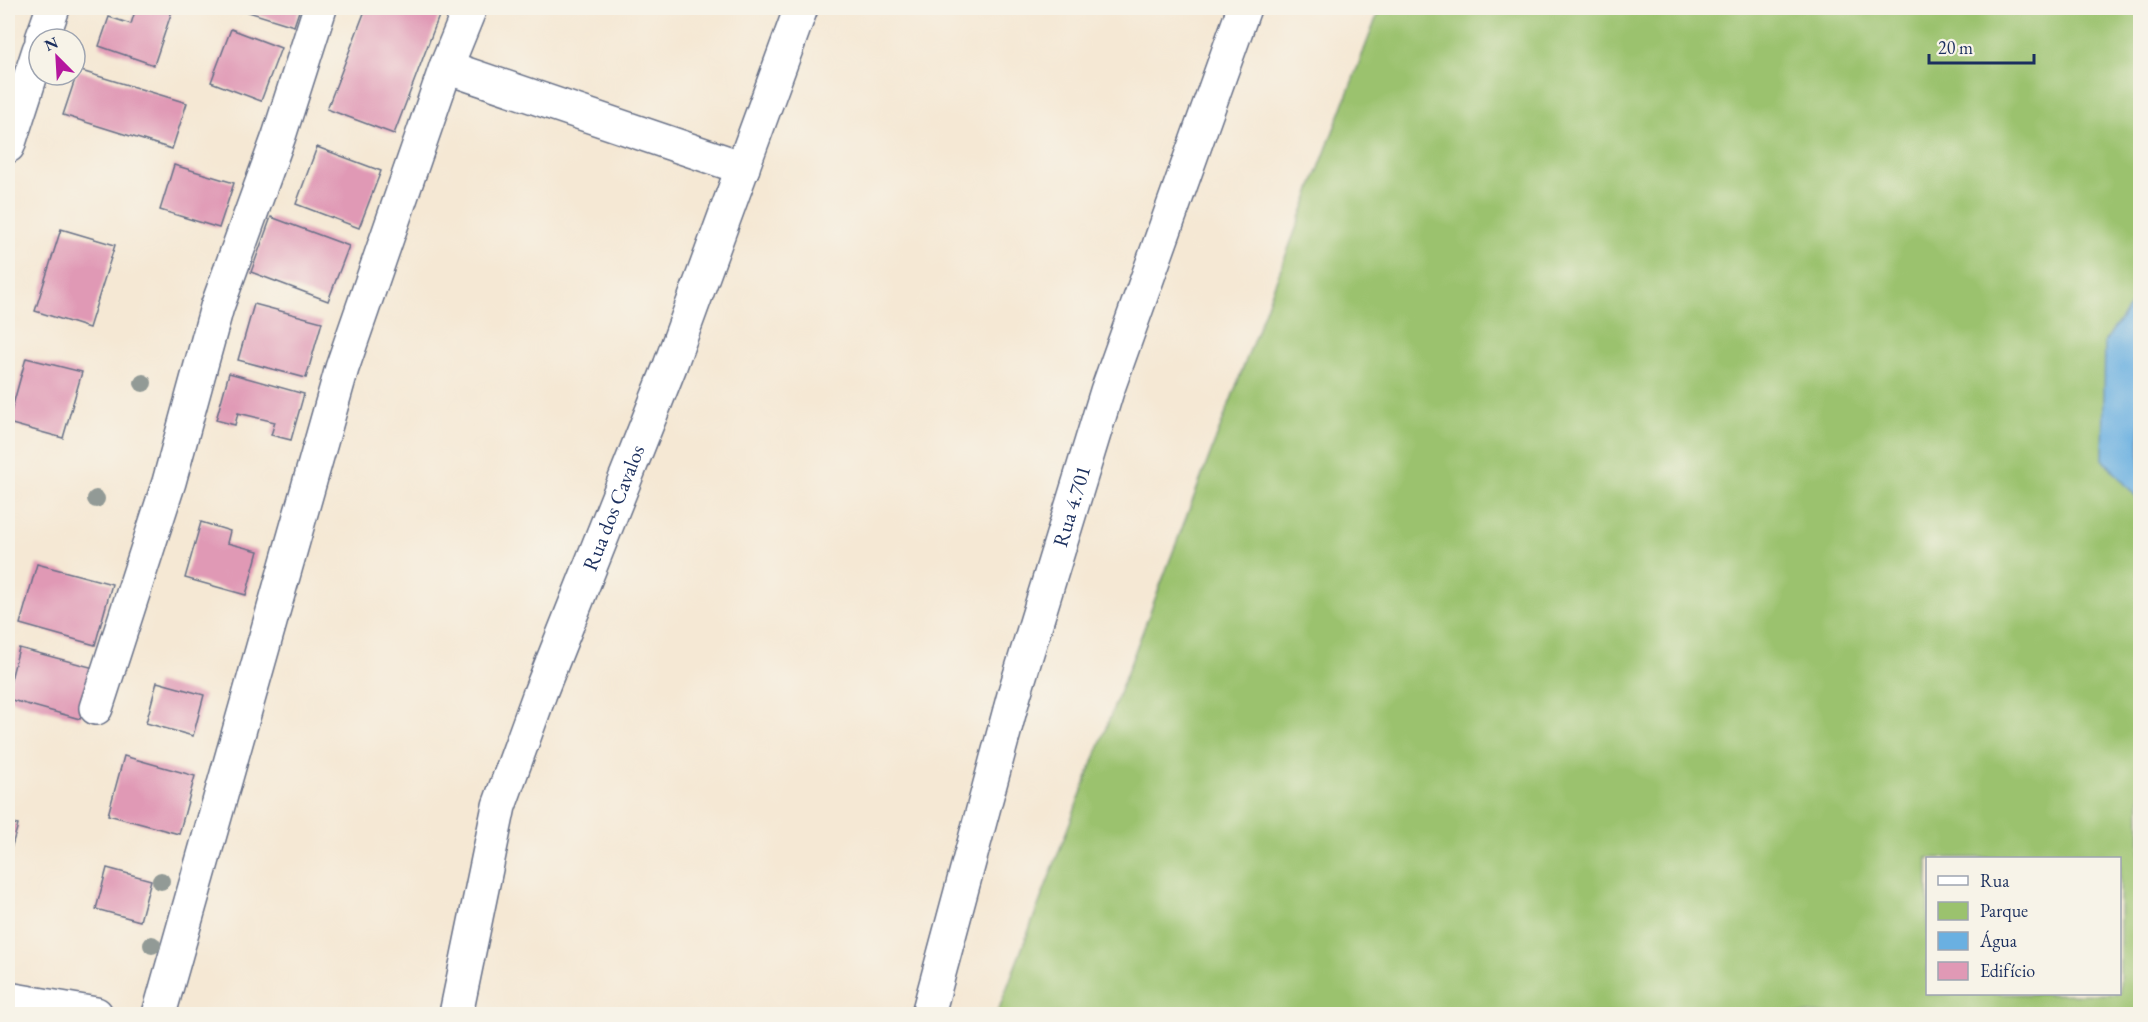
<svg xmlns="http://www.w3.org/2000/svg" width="2148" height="1022" font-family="'EB Garamond',serif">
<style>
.green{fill:#9bc26e;stroke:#5b7866;stroke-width:1.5;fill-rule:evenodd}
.water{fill:#6ab0e1;stroke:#4270a0;stroke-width:1.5}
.building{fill:#e099b5}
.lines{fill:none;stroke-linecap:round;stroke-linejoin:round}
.street-casing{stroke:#677087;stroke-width:36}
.street{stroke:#fff;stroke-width:33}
.tree{fill:#929a96}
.labels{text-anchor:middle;stroke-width:4.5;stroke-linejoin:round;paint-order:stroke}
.street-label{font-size:21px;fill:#1b2f5e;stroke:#f7f3e8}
</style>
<rect width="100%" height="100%" fill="#f7f3e8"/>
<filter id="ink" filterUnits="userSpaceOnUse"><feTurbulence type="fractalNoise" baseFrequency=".0167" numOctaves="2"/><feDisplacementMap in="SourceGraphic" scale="12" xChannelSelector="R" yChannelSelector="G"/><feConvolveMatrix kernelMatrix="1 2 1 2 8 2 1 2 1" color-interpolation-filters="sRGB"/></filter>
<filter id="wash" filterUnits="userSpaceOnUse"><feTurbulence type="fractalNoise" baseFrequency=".008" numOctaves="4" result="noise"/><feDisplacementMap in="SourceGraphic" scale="24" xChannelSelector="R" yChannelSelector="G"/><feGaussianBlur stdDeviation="1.35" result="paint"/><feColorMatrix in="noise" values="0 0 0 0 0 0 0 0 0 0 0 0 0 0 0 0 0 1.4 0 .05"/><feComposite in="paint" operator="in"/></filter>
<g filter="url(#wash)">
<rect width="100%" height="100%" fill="#f5e8d4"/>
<path class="green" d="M1380,8H2140V1014H997ZM1928,858H2120V994H1928Z"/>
<path class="water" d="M2140,292V501L2103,459L2105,341Z"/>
<g id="blocks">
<path class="building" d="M136,8H173L154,65L99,46L109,17L131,24Z
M236,8H300L294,26Z
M366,8H416L439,16L394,134L327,109Z
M231,29L281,48L261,101L211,82Z
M78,70L187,103L172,149L63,115Z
M317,147L381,171L359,228L296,204Z
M174,165L234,183L219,228L160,210Z
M271,217L349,246L328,301L251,272Z
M61,229L115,245L89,328L35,311Z
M254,304L322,322L306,378L238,360Z
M26,358L82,372L63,438L8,423Z
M229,373L304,394L291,440L271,435L275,422L238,413L235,425L216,420Z
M201,522L230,531L227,543L258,551L246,595L185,578Z
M37,564L112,584L95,645L20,624Z
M19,648L94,668L80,719L8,699V691Z
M157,682L204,695L193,736L146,723Z
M124,756L195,776L179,834L108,815Z
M8,822L18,825L8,859Z
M107,868L151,880L140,921L96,909Z"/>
</g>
</g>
<g filter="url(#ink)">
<use href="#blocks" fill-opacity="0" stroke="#677087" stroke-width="1.5"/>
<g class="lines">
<defs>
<g id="street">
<path d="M42,39L53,8"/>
<path d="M446,67L743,168"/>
<path d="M8,146L39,50"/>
<path d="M96,708L169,482L217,307L279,136L320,8"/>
<path d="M8,999L96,1014"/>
<path d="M159,1014L342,368L446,67L470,8"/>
<path id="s1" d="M456,1014L499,806L540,693L670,366L801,8"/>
<path id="s2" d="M928,1014L1014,695L1107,391L1244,8"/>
</g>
</defs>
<use href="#street" class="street-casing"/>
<use href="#street" class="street"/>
</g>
<g class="tree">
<circle cx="143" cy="383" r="9"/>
<circle cx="96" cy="499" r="9"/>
<circle cx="161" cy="881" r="9"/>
<circle cx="152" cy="945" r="9"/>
</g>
</g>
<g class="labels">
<g class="street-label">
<text dy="7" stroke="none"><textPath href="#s1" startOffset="532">Rua dos Cavalos</textPath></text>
<text dy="7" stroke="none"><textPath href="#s2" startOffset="528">Rua 4.701</textPath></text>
</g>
</g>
<rect width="2148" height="1022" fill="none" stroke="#f7f3e8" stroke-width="30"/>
<rect x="1926" y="857" width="195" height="138" fill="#f7f3e8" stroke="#9fa5b1" stroke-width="1.5"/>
<rect x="1938" y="876" width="30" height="9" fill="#ffffff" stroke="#9fa5b1" stroke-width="1.5"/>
<text x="1980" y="887" font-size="18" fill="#1b2f5e">Rua</text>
<rect x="1938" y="902" width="30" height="18" fill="#9bc26e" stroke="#9fa5b1" stroke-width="1.5"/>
<text x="1980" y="917" font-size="18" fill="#1b2f5e">Parque</text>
<rect x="1938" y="932" width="30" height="18" fill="#6ab0e1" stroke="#9fa5b1" stroke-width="1.5"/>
<text x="1980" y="947" font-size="18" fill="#1b2f5e">Água</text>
<rect x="1938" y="962" width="30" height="18" fill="#e099b5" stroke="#9fa5b1" stroke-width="1.5"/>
<text x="1980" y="977" font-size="18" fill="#1b2f5e">Edifício</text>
<g transform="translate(57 57) rotate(336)"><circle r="28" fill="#f7f3e8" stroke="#9fa5b1" stroke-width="1.5"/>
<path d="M0-4.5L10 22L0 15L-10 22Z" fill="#b5179e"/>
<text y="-9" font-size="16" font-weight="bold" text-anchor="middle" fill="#1b2f5e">N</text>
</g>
<path d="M1929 54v9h105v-9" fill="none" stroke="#1b2f5e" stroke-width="3"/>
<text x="1938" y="54" font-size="18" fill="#1b2f5e" stroke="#f7f3e8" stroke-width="4.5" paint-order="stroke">20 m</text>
</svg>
